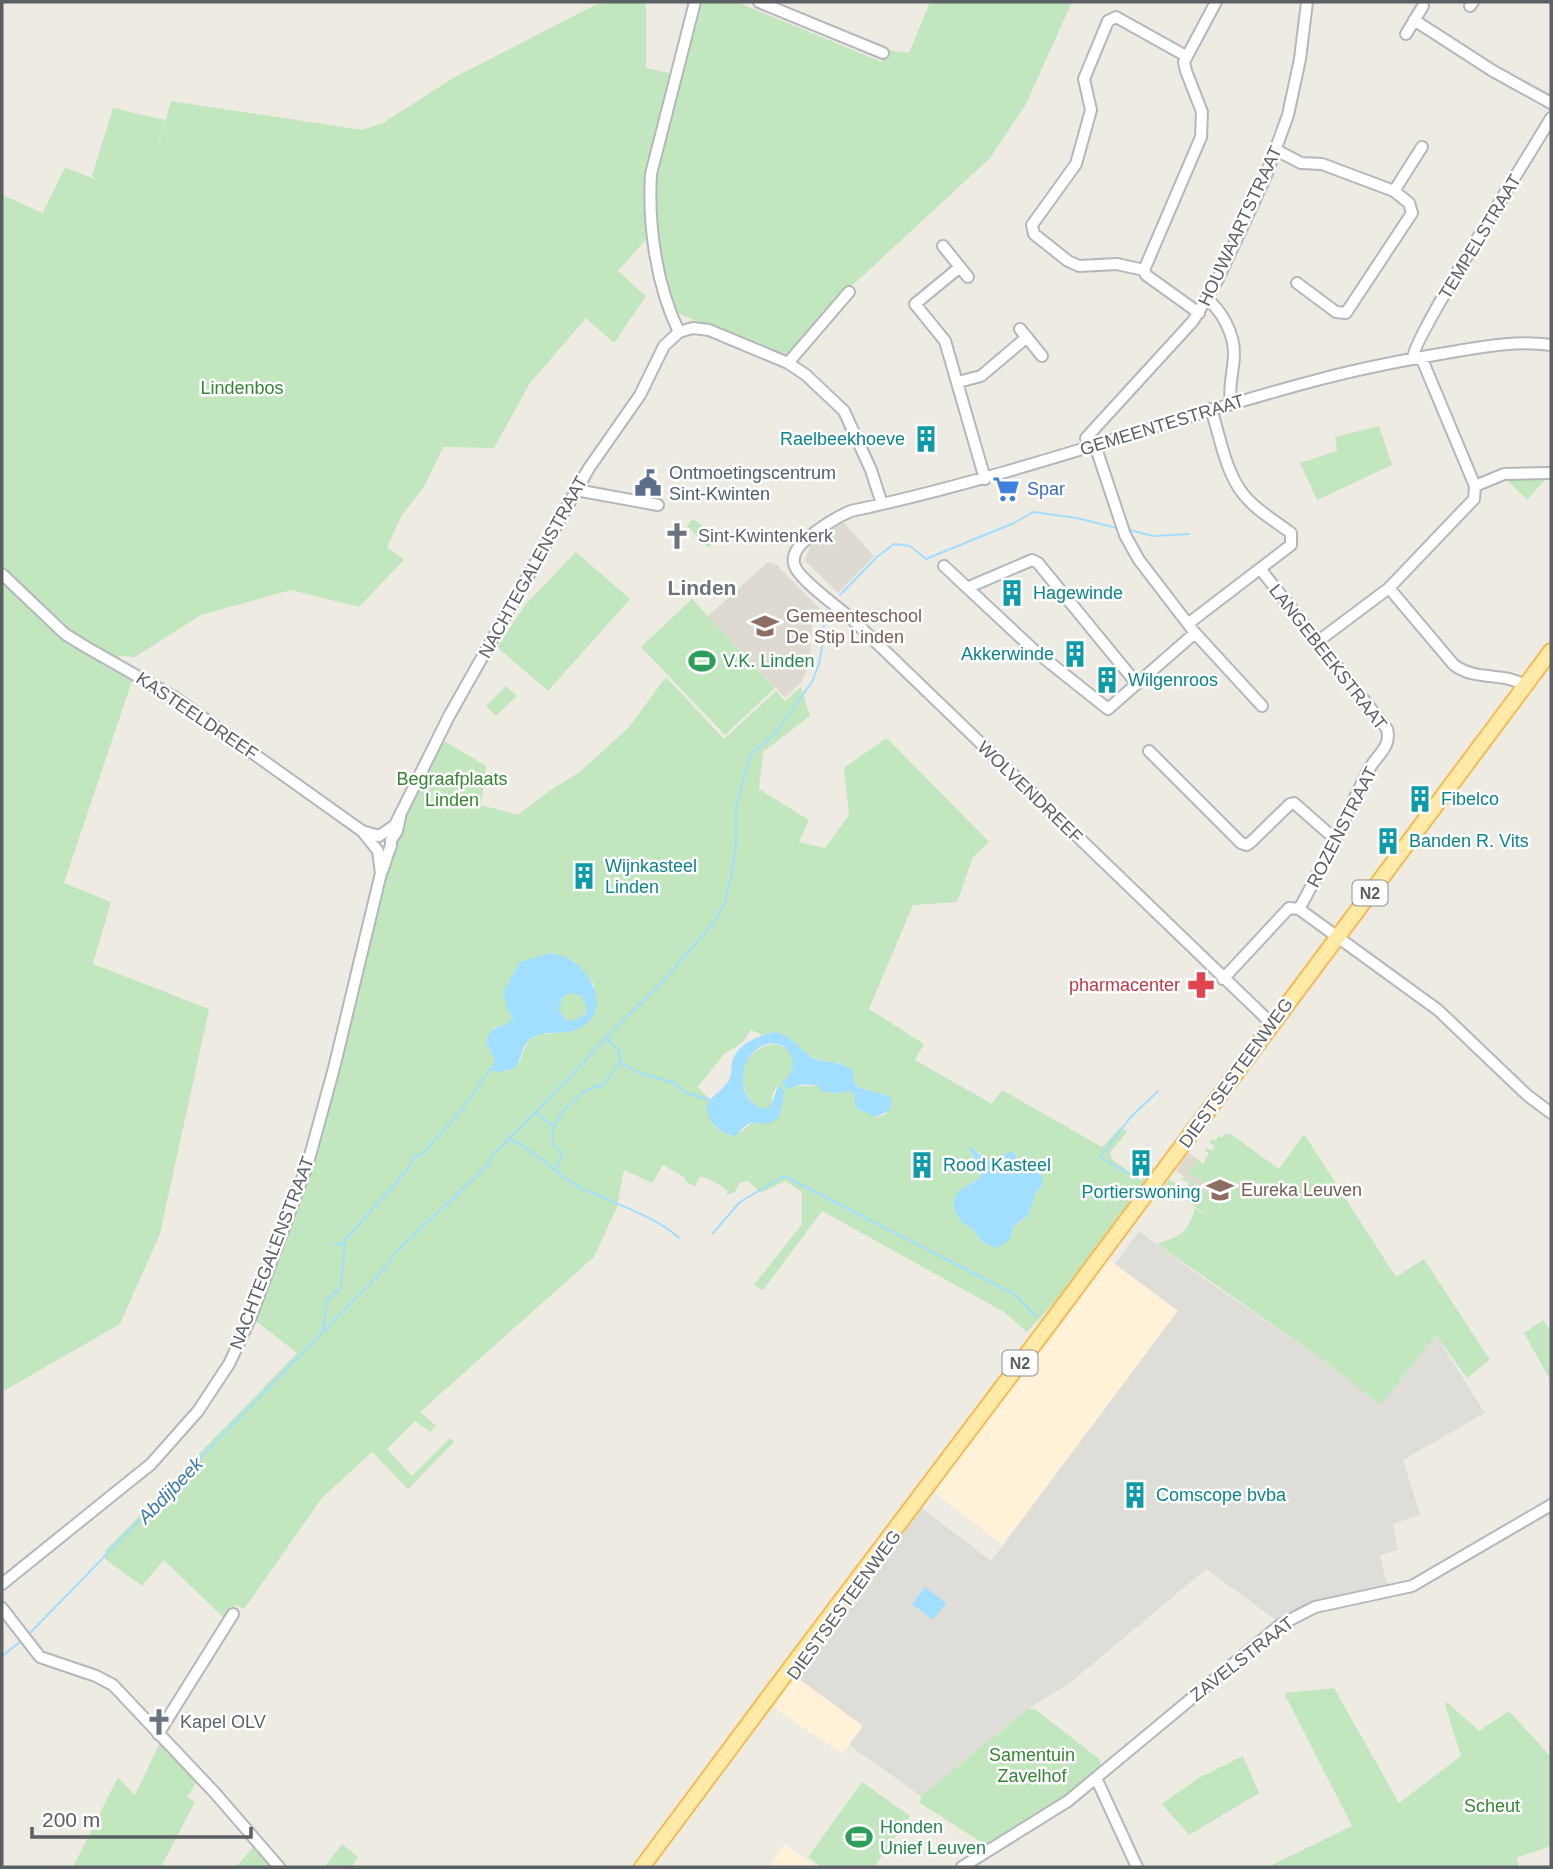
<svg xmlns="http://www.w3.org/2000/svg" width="1553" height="1869" font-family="Helvetica,sans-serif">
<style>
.commercial{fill:#fff2d8}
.industrial{fill:#dfddd8}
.education{fill:#dedad1}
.green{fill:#c2e7bf;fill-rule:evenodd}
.water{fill:#a2deff;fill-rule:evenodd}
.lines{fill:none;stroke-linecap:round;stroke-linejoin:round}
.stream{stroke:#a2deff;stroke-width:2}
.minor-casing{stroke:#b4b7bb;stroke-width:14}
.major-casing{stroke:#f5bb55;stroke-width:18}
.minor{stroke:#fff;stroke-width:10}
.major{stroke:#ffeaa7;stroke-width:14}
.labels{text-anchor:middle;stroke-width:5;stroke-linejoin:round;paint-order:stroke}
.shield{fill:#fff;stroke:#8c9092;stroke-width:2}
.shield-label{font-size:16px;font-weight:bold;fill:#5b6064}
.street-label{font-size:18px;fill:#5b6064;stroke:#fff}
.park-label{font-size:18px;fill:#358532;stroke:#fff}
.culture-label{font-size:18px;fill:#0d838f;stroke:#fff;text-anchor:start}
.service-label{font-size:18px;fill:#4e5e75;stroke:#fff;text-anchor:start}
.shop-label{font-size:18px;fill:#366cbe;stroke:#fff;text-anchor:start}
.worship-label{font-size:18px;fill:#5b616d;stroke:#fff;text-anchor:start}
.education-label{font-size:18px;fill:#785e54;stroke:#fff;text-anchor:start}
.leisure-label{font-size:18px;fill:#27864d;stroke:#fff;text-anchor:start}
.health-label{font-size:18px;fill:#be3a42;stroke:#fff;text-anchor:end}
.water-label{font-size:19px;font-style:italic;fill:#3a7aab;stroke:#fff}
.quarter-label{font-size:21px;font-weight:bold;fill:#6c7276;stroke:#fff}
</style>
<rect width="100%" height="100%" fill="#eeebe3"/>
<path class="commercial" d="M1109,1260L1178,1311L1003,1545L931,1490L1098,1268Z
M795,1676L863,1726L843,1754L773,1707Z
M785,1844L817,1867H768Z"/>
<path class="industrial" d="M1139,1231L1203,1278L1315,1354L1381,1405L1436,1335L1485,1413L1403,1460L1420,1515L1393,1524L1398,1550L1380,1555L1389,1592L1279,1622L1206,1569L1071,1682L1029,1708L921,1796L849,1745L863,1726L795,1676L919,1506L991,1561L1178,1311L1115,1264Z"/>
<path class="education" d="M843,522L874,556L838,593L805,561L811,543Z
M768,562L777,565L820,609L813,618L809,666L801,683L785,698L708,616Z
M1188,1152L1260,1207L1250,1222L1176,1171Z"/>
<path class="green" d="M625,2H646V68L673,74L652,160L648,237L618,271L646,296L614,343L586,318L530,383L494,448L443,447L424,487L402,515L387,547L404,560L359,607L291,590L201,615L135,657L119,656L125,670L133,678L64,883L111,902L93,964L209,1009L160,1234L120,1324L2,1392V195L43,213L65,167L97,180L92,176L113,108L165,120L157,150L171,101L362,130L383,123L453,78L597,4Z
M701,2H737L882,62L888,50L909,53L930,2H1072L1026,104L990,158L840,297L786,359L678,313L670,302L653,207L658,158Z
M1379,426L1392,465L1317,500L1300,463L1337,451L1335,437Z
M1505,478L1546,479L1527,500Z
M692,519L699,523L714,539L710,548L705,545L687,526Z
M576,552L630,599L548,691L497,647L525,605Z
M692,599L775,688L725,735L641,647Z
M666,677L724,739L776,691L785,701L801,687L810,716L763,752L759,789L809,820L799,842L825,848L849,815L844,768L885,739L889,740L989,842L973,857L957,902L913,905L869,1009L924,1044L915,1060L992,1104L1002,1090L1102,1147L1121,1127L1127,1132L1110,1153L1112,1159L1141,1181L1151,1165L1155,1169L1073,1282L1027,1332L1004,1312L822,1211L763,1290L754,1285L802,1224V1192L785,1181L761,1193L748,1181L740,1183L735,1192L727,1195V1190L713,1181L700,1176L695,1186L686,1182L684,1177L663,1165L652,1183L624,1170L617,1207L594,1257L420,1412L436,1426L430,1432L415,1421L387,1449L412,1476L450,1438L454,1442L408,1489L372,1452L322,1498L244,1609L236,1605L226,1620L164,1560L142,1586L105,1559V1551L297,1353L256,1321L292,1222L339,1065L392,847L442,742H446L486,766L481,805L518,815L545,794L581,771L629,727ZM549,953L575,962L594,984L585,1024C579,1027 574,1030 568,1031C539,1039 531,1024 520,1062L490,1069L495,1060L494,1028L507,1024L513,1018L507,1008L508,986L520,963ZM751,1030L762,1035L775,1032C788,1041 800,1051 814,1058C828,1065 836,1057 852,1070C854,1075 853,1083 857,1086C860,1089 883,1093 890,1097C891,1108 889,1117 875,1117L856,1101L854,1094L849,1091L831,1093L818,1086H794L787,1078C809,1052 772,1029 749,1058C742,1067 741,1073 743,1084C746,1095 751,1105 763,1109L771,1105L773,1093L779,1084L785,1092L775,1121L752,1123L741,1132L716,1128L708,1107L710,1100L698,1087L724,1054L743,1042ZM968,1149L980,1153L993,1164L1012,1151L1021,1162L1041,1174L1042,1186L1036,1192L1023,1220L1013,1227L1010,1239L999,1247C970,1248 968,1210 963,1189L980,1178L981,1169Z
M506,686L517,696L496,716L486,706Z
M559 1007a14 14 0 1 1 28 0a14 14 0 1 1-28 0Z
M1225,1134H1231L1279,1169L1304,1134L1396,1277L1424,1259L1490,1360L1467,1378L1436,1335L1381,1405L1315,1354L1157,1244C1182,1235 1187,1234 1195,1208L1212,1218L1165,1186L1169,1180L1185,1189L1189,1184L1182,1179L1184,1177L1222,1202L1229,1190L1222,1185L1215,1194L1206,1188L1207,1184L1188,1173L1198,1160L1203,1164L1209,1153L1205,1151L1207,1148L1211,1151L1215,1146L1210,1143L1211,1139L1215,1141L1219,1136L1222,1138Z
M1543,1320L1551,1331V1381L1524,1333Z
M1334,1688L1399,1803L1461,1756L1445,1705L1447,1702L1479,1731L1509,1711L1551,1757V1846L1517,1858L1519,1867H1268L1352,1826L1284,1693Z
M1029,1708L1036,1710L1098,1758L1103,1768L1064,1798L987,1846L920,1803L921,1796Z
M160,1743L198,1780L187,1797L195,1802L161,1867H73L118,1777L135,1795Z
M1243,1756L1259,1793L1189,1835L1162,1804L1197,1779Z
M862,1782L910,1816L874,1867H822L808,1857Z
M342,1844L358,1857L351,1867H329L326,1865Z
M255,1845L271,1864L268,1867H236Z"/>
<path class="water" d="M549,953C562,954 573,960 582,969C600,989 605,1019 575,1030C559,1036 542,1028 528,1041C521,1049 521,1061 514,1069L497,1072L490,1069L495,1060L486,1042C493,1021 503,1031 513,1018L507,1008L503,992L520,962ZM569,993L582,996L587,1008L585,1015L573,1021L566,1020L559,1010L563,997Z
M775,1032C794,1036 798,1049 813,1058C826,1065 835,1057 852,1070C854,1074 853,1083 857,1086C860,1089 883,1093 890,1097L892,1103L889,1111L875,1117L856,1108L854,1094L849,1091L840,1093L823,1092L818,1086C807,1084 799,1083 788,1090L782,1082C796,1072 796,1058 784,1046C746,1030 725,1096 763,1109L771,1105L779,1084L785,1092C781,1100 783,1113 776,1120C767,1128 755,1120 748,1124C743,1127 739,1133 735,1136C721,1135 702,1118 709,1102C713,1095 722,1090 727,1083C732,1077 731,1069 732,1062C737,1044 759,1035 775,1032Z
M970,1147L993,1164L1005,1154L1012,1151L1021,1162L1042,1176V1186L1036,1192L1028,1215L1013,1227L1010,1239L1003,1245L995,1248L981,1241L973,1229L962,1223L954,1209V1200L958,1192L980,1178L981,1169L968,1148Z
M925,1587L946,1603L933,1620L912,1604Z"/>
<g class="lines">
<path class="stream" d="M1130,530L1153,536L1189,534
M840,595L877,557L894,544L910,546L926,559L1014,523L1033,512L1077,518L1117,528
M606,1038L619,1050L620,1062L637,1072L675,1083L684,1092L710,1100
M536,1112L553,1126
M509,1139C535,1149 556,1175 581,1188C612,1203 654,1215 679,1238
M556,1169L562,1153L554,1145L552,1137L554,1126L563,1111L585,1091L604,1084L620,1063
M1138,1179L1100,1157L1130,1118L1158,1091
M713,1233L740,1202L784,1176L1014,1294L1037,1317
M335,1245L344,1243
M323,1330L327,1301L341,1287L345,1240L401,1177L410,1166L413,1157L421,1155L462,1110L490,1069
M29,1634L386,1267L396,1252L489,1164L492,1156L571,1076L613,1030L661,984L713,923L725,903L732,872L736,843V807L749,760L752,754L775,733L812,682L819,664L823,642L824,613
M2,1656L20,1642"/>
<defs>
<path id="minor" d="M759,2L883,53
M1470,6L1473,2
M1414,20L1493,71L1551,103
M1406,34L1423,6
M1276,150L1301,163L1322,164L1394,191L1409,203L1412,213L1346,313L1336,312L1297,283
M1394,191L1422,147
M943,246L968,277
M960,267L915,304L945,341L985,479
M1144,270L1117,264L1079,266L1068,261L1034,234L1032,225L1076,164L1091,110L1084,79L1108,21L1116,17L1186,56
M1144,270L1201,137L1202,112L1186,71L1184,62L1216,2
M1144,270L1146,275L1199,313
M1207,299C1222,311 1234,334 1234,353C1234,370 1228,386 1231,403
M1020,329L1042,356
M679,332C656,285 648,225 651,174L695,2
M1413,358C1411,341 1533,149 1551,118
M788,363L849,292
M958,382L981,376L1027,337
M1086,438L1193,321L1218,279L1265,178L1288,115L1300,59L1307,2
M1095,445L1125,535L1139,560L1195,633L1262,706
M1475,486L1504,474L1551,473
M576,490L658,505
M944,566L1035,651L1108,709L1195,633
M2,574L65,634L86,647L174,697L362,831L378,851L381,873
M969,587L1032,560L1038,563L1137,684
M1389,588L1454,665C1477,682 1504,671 1525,686
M1189,623L1291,545V533C1275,521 1256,510 1244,495C1225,472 1220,436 1211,409
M1317,642L1389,588L1474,499L1475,486L1421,357
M1149,751L1241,843L1247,845L1251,842L1290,804L1294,803L1335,839
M362,831L379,836L395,825L449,716L589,468L640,395L664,346L679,332L693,328L709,330L788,363L806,375L844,411L871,470L882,504
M1299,909L1438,1010L1527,1095L1551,1113
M1223,979L1289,908L1299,909C1324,865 1345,817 1368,771C1376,755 1392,748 1387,729L1261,570
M1272,1024L855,622C843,610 795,578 794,563C792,551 802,543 810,536C823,526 836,517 851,511C1011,477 1164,420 1321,379C1363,368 1404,360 1446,353C1481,347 1516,340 1551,345
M2,1584L151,1464L198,1411L229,1364L250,1319L308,1163L334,1068L381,873C386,863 387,854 391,846V840L397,831L401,812
M2,1608L40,1657L96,1676L113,1685L215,1793L279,1867
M158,1734L233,1614
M1096,1778L1137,1867
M962,1867L1068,1801L1280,1625L1315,1607L1412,1586L1551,1505"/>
<path id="major" d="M642,1867C778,1683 916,1501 1054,1318C1220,1096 1384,872 1551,651"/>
</defs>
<use href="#minor" class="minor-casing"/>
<use href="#major" class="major-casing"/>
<use href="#minor" class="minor"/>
<use href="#major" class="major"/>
</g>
<defs>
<symbol id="building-bare" viewBox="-9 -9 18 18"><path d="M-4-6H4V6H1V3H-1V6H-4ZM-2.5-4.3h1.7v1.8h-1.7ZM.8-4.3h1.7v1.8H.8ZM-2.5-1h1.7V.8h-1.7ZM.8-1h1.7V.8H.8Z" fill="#0f9aa8" stroke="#fff" stroke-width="2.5" paint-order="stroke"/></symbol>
<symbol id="civic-bare" viewBox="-9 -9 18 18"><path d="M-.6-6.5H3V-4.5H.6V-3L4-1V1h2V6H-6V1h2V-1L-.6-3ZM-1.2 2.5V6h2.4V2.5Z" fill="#5c6f8a" stroke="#fff" stroke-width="2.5" paint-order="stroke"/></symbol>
<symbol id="supermarket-bare" viewBox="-9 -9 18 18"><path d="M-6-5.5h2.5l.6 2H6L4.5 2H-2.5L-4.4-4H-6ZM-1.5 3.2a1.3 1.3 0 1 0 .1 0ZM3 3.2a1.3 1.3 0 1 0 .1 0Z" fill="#3f7fe0" stroke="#fff" stroke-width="2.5" paint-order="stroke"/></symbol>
<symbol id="church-bare" viewBox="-9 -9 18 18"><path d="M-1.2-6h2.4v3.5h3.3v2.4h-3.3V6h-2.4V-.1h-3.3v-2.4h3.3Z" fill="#6b7280" stroke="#fff" stroke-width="2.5" paint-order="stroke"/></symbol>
<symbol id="school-bare" viewBox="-9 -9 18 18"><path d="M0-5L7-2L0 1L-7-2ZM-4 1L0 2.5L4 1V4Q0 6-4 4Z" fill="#8d6e63" stroke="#fff" stroke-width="2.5" paint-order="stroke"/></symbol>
<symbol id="stadium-bare" viewBox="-9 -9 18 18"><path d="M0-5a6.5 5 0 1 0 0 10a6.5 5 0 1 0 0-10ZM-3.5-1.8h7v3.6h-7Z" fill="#2e9e5b" stroke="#fff" stroke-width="2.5" paint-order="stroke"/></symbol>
<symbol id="pharmacy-bare" viewBox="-9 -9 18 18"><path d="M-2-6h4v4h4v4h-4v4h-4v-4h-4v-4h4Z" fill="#e0444e" stroke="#fff" stroke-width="2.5" paint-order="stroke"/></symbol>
</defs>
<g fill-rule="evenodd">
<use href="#building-bare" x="907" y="420" width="38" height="38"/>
<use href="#civic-bare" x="629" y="464" width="38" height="38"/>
<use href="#supermarket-bare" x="987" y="470" width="38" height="38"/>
<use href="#church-bare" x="658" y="517" width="38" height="38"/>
<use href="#building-bare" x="993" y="574" width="38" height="38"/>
<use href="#school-bare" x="746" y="607" width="38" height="38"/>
<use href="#building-bare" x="1056" y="635" width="38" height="38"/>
<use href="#stadium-bare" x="683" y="642" width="38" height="38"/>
<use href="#building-bare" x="1088" y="661" width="38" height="38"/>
<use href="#building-bare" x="1401" y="780" width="38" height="38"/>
<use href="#building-bare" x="1369" y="822" width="38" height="38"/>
<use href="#building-bare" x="565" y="857" width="38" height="38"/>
<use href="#pharmacy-bare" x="1182" y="966" width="38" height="38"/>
<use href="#building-bare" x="1122" y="1144" width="38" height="38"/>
<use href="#building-bare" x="903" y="1146" width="38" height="38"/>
<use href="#school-bare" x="1201" y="1171" width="38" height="38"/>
<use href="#building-bare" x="1116" y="1476" width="38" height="38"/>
<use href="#church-bare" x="140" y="1703" width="38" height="38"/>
<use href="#stadium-bare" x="840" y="1818" width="38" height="38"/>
</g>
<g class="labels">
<g class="shield">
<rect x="1352.5" y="880.5" width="35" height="25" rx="5"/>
<rect x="1002.5" y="1350.5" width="35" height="25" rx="5"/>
</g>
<g class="shield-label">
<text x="1370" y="899">N2</text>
<text x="1020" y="1369">N2</text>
</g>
<g class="street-label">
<text transform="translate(1240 226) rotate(-65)" y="6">HOUWAARTSTRAAT</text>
<text transform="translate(1480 237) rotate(-59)" y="6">TEMPELSTRAAT</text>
<text transform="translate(1162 425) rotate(-17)" y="6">GEMEENTESTRAAT</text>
<text transform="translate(533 567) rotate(-61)" y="6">NACHTEGALENSTRAAT</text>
<text transform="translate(1328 657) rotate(52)" y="6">LANGEBEEKSTRAAT</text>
<text transform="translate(197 716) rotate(34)" y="6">KASTEELDREEF</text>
<text transform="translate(1030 792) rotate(44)" y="6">WOLVENDREEF</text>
<text transform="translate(1342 827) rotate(-63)" y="6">ROZENSTRAAT</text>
<text transform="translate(1236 1073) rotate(-54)" y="6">DIESTSESTEENWEG</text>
<text transform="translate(272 1253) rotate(-69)" y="6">NACHTEGALENSTRAAT</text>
<text transform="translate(844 1605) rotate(-54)" y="6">DIESTSESTEENWEG</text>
<text transform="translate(1242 1659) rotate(-38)" y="6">ZAVELSTRAAT</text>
</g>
<g class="park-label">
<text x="242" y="394">Lindenbos</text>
<text x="452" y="785">Begraafplaats<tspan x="452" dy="21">Linden</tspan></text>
<text x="1032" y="1761">Samentuin<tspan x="1032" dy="21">Zavelhof</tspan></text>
<text x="1492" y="1812">Scheut</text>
</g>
<g class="culture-label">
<text x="905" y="445" text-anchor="end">Raelbeekhoeve</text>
<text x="1033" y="599">Hagewinde</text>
<text x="1054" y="660" text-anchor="end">Akkerwinde</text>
<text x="1128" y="686">Wilgenroos</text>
<text x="1441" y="805">Fibelco</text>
<text x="1409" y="847">Banden R. Vits</text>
<text x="605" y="872">Wijnkasteel<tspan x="605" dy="21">Linden</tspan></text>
<text x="943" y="1171">Rood Kasteel</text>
<text x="1141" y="1198" text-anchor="middle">Portierswoning</text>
<text x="1156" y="1501">Comscope bvba</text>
</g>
<g class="service-label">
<text x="669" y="479">Ontmoetingscentrum<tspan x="669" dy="21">Sint-Kwinten</tspan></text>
</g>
<g class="shop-label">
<text x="1027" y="495">Spar</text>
</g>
<g class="worship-label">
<text x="698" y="542">Sint-Kwintenkerk</text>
<text x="180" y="1728">Kapel OLV</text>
</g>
<g class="education-label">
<text x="786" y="622">Gemeenteschool<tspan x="786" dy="21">De Stip Linden</tspan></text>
<text x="1241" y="1196">Eureka Leuven</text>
</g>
<g class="leisure-label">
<text x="723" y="667">V.K. Linden</text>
<text x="880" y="1833">Honden<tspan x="880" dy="21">Unief Leuven</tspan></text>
</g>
<g class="health-label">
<text x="1180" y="991">pharmacenter</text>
</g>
<g class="water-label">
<text transform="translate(170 1490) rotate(-46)" y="7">Abdijbeek</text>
</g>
<g class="quarter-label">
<text x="702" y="595">Linden</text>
</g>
</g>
<rect width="1553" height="1869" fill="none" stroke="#5b6064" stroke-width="7"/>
<path d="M32 1827v10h219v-10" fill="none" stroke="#5b6064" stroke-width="3.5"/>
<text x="42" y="1827" font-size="21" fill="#5b6064" stroke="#ffffff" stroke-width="5" paint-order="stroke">200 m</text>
</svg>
